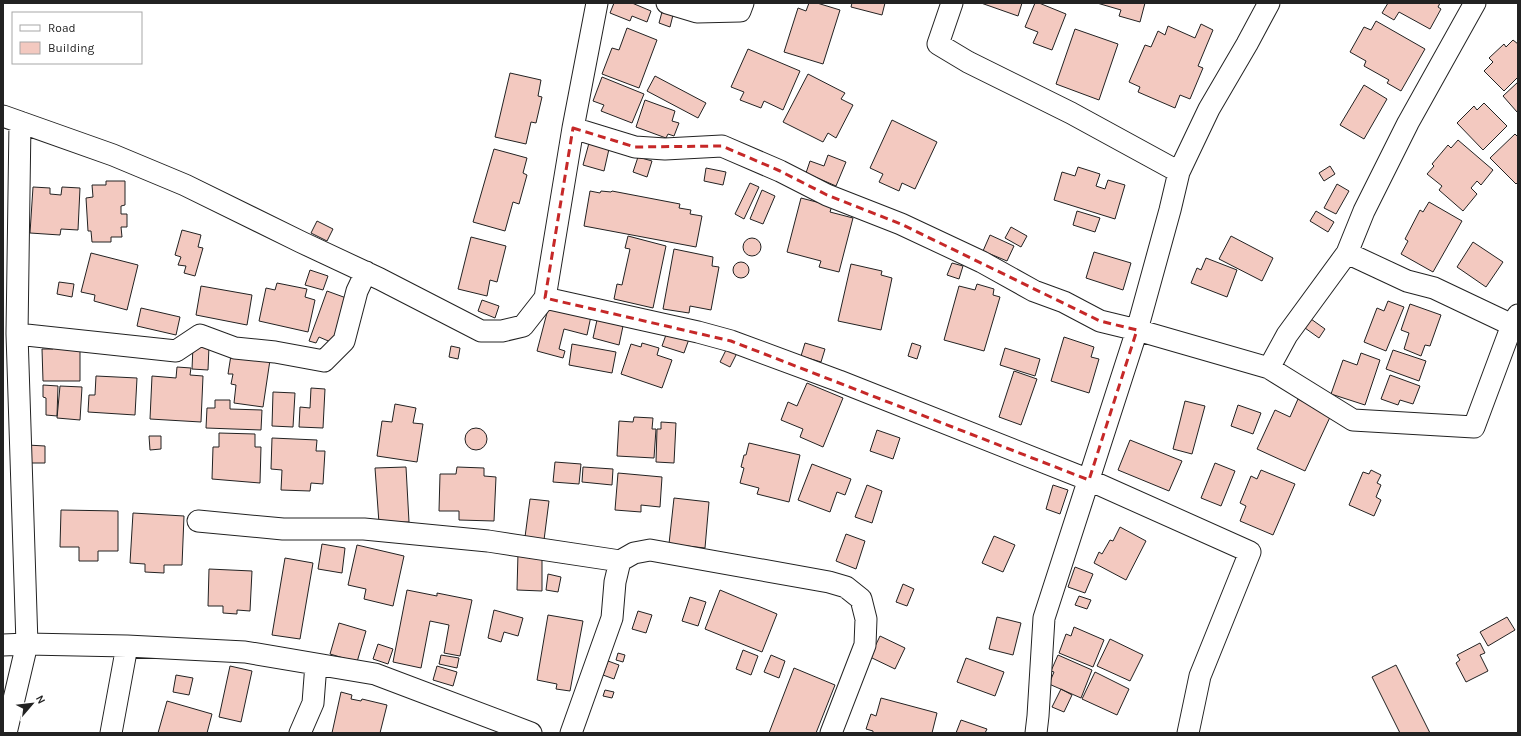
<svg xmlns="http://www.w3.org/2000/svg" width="1521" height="736" font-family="Karla,sans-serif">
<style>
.building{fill:#f3c9c0;stroke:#222}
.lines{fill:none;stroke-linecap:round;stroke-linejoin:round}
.minor-casing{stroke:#222;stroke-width:23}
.minor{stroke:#fff;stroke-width:21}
.marked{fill:none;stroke:#c62828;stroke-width:3;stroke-dasharray:8 5;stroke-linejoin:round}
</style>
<rect width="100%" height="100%" fill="#fff"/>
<path class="building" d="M614,3H632L651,11L647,22L632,16L630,21L610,13Z
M809,3H817L840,10L823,64L784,52L798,8L806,11Z
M852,3H885L882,15L851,7Z
M981,3H1022L1018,16Z
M1035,3H1039L1066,14L1052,50L1033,43L1038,32L1025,27Z
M1097,3H1145L1140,22L1119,16L1121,10Z
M1388,3H1440L1438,7L1441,9L1430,29L1399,12L1394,20L1382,13Z
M662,12L673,15L670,27L659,23Z
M1376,21L1425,49L1401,91L1387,83L1389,80L1364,66L1366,61L1350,52L1364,27L1371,30Z
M1201,24L1213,30L1198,66L1203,68L1190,99L1180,95L1175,108L1138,92L1140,87L1129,82L1145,45L1151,47L1158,31L1165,35L1168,26L1195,38Z
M627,28L657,40L639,88L602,74L612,48L619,50Z
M1075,29L1118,44L1099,100L1056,84Z
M1513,40L1518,44V77L1504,91L1484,71L1493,62L1489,58L1504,44L1506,47Z
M748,49L800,71L783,110L764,101L761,108L740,100L744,92L731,87Z
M510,73L541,80L538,96L542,97L536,123L531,122L526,144L495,137Z
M808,74L845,93L841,99L853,105L836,138L828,133L823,142L783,122Z
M655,76L706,103L698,118L647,91Z
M602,77L644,94L632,123L601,111L604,105L593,101Z
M1518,82V111L1517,112L1503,96Z
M1364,85L1387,99L1364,139L1340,125Z
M645,100L675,111L672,121L679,123L674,136L668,134L666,138L636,127Z
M1484,103L1507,126L1483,150L1457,123L1474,106L1477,110Z
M892,120L937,142L915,189L902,183L899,191L879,182L883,174L870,168Z
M1515,134L1518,137V182L1516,184L1490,158Z
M1458,140L1493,170L1481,185L1477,181L1471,188L1477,194L1463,211L1439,190L1442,186L1427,174L1434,166L1432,164L1448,145L1451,148Z
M589,143L609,149L604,171L583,165Z
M494,149L527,158L523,173L527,175L519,204L513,202L505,231L473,222Z
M828,155L846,162L836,186L806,173L810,161L824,166Z
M638,157L652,161L647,177L633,172Z
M1330,166L1335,174L1324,181L1319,173Z
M1078,167L1100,174L1096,186L1105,189L1108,180L1125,185L1115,219L1054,200L1062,172L1075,176Z
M706,168L726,172L723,185L704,181Z
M106,181H125V205L121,206V214H127V227H121L122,237H111V242H92L91,231H88L86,198L93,197L92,185H106Z
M750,183L759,187L744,219L735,214Z
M1337,184L1349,191L1336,214L1324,208Z
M33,187L50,188V194L61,195L62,187L80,188L78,230L61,229L60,235L30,233Z
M762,190L775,196L763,224L750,219Z
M590,191L600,193L601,191L611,192L612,191L680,204L679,208L691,210L690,214L702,216L696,247L584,226Z
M801,198L832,206L830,212L853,218L839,272L819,267L821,261L787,252Z
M1429,202L1462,221L1433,272L1401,254L1408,241L1405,239L1420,210L1423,212Z
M1077,211L1100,218L1095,232L1073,225Z
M1316,211L1334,222L1328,232L1310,221Z
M317,221L333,229L327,241L311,233Z
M1011,227L1027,236L1021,247L1005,238Z
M182,230L201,235L198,247L203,248L195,276L184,273L186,266L178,265L181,257L175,255Z
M990,235L1014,246L1007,261L983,251Z
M628,236L666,246L653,308L614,299L617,284L622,285L630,249L625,248Z
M1231,236L1273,258L1262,281L1219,259Z
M471,237L506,246L497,282L490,280L487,296L458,289Z
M743 247a9 9 0 1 1 18 0a9 9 0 1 1-18 0Z
M1473,242L1503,262L1486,287L1457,267Z
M674,249L713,257L712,266L719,267L711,310L690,306L689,313L663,309Z
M1094,252L1131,263L1123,290L1086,278Z
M91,253L138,265L127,310L94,301L95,295L81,292Z
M1206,258L1237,270L1227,297L1191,283L1197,268L1201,270Z
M733 270a8 8 0 1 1 16 0a8 8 0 1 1-16 0Z
M952,263L963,266L959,279L947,275Z
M851,264L882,271L881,275L892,278L881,330L838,321Z
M310,270L328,276L323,290L305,285Z
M59,282L74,284L72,297L57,294Z
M277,283L307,289L305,297L315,300L308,332L259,321L266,288L275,290Z
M977,284L994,289L993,295L1000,297L984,351L944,340L959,286L975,290Z
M201,286L252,295L247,325L196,315Z
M327,291L349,299L333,343L319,337L316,343L309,341Z
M482,300L499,306L495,318L478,311Z
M1388,301L1404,307L1386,351L1364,342L1377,308L1384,311Z
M1410,304L1441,315L1430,346L1425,345L1421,356L1404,349L1409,333L1401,330Z
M141,308L180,317L176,335L137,326Z
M548,309L591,316L587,335L564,329L559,349L565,351L563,358L537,351Z
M1311,319L1325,329L1319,338L1305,328Z
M597,320L623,326L619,345L593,338Z
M667,332L689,339L684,353L662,346Z
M1064,337L1094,347L1091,357L1099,359L1089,393L1051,381Z
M642,343L659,348L657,355L672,360L662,388L621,374L631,344L641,347Z
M805,343L825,349L821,362L801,356Z
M912,343L921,346L917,359L908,356Z
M572,344L616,352L612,373L569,365Z
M69,346V350H80V381H43L42,349H53L52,347Z
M193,346H209L208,370L192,369Z
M451,346L460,348L458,359L449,357Z
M727,348L737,353L730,367L720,362Z
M1005,348L1040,359L1035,376L1000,365Z
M1393,350L1426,361L1419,381L1386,369Z
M1361,353L1380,360L1365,405L1331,394L1343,360L1357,365Z
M231,355L270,360L263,407L234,403L236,385L231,384L233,374H228Z
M177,367L191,368L190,375L203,376L201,422L150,419L152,376L176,378Z
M1014,371L1037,379L1021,425L999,417Z
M1390,375L1420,386L1413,404L1400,400L1398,405L1381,399Z
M96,376L137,378L135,415L88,412L89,395H95Z
M807,383L843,398L823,447L800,437L803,429L781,420L788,402L797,406Z
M43,385L58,386L57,416L46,415V398L43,397Z
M60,386L82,387L80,420L57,418Z
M311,388L325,389L323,428L299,427L300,407L310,408Z
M273,392L295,393L293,427L272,426Z
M1298,399L1331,415L1305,471L1257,449L1275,410L1290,417Z
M215,400H230V409L262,410L261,430L206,428L207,408H215Z
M1185,401L1205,406L1192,454L1173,449Z
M395,404L416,408L413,423L423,424L417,462L377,456L382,421L392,422Z
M1238,405L1261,413L1253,434L1231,426Z
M634,417L653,418L652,429H656L654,458L617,456L619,421L633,422Z
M661,422L676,423L674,463L656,462L657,429H661Z
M465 439a11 11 0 1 1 22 0a11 11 0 1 1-22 0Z
M877,430L900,438L893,459L870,451Z
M219,433L255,434V447H261L260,483L212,479L213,447H219Z
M149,436H161V449L150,450Z
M272,438L317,440L316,451H325L323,484L311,483L310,491L281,490L282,470L271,469Z
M1130,440L1182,461L1169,491L1118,470Z
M749,443L800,455L789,502L757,494L759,488L740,483L744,468L741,467L744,455H746Z
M27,445L45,446V463H27Z
M555,462L581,464L579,484L553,482Z
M1215,463L1235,471L1221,506L1201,498Z
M812,464L851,479L845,495L837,492L830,512L798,500Z
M406,467L409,522L379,523L375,468Z
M457,467L484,468V476L496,477L494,521L459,520V511H439L440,474H456Z
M583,467L613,469L612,485L582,482Z
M1261,470L1295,484L1273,535L1240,521L1246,506L1240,503L1251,476L1257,479Z
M1371,470L1381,475L1377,483L1381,485L1376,497L1381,500L1374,516L1349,505L1363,472L1369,474Z
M618,473L662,477L660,507L641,505V512L615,510Z
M867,485L882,491L872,523L855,517Z
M1053,485L1068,490L1060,514L1046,509Z
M674,498L709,502L705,548L669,544Z
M530,499L549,501L544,540L525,537Z
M61,510L118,511V551H98V561H79V547H60Z
M133,513L184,516L182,565H164V573L145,572V564L130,563Z
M1120,527L1146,541L1126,580L1094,563L1099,552L1102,554L1110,540L1113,541Z
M846,534L865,541L856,569L836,561Z
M994,536L1015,545L1003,572L982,563Z
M322,544L345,548L342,573L318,569Z
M357,545L404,556L393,606L364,599L366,589L348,585Z
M518,553L542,554V591L517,590Z
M285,558L313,563L300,639L272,635Z
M1075,567L1093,574L1085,593L1068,587Z
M209,569L252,571L250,611L237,610V614L223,613V606H208Z
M548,574L561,577L558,592L546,590Z
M903,584L914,589L907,606L896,602Z
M407,590L437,596V593L472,600L460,656L444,653L449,625L430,621L421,668L393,662Z
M720,590L777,614L762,652L705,629Z
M1079,596L1091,600L1087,609L1075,605Z
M690,597L706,602L698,626L682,621Z
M494,610L523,618L518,636L504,632L501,642L488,638Z
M638,611L652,615L646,633L632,629Z
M548,615L583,621L570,691L556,689L557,684L537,680Z
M997,617L1021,623L1013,655L989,649Z
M1507,617L1515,630L1488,646L1480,632Z
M339,623L366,631L357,662L330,654Z
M1074,627L1104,640L1093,667L1059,653L1066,634L1071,636Z
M880,636L905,648L895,669L870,657Z
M1110,639L1143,655L1130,681L1097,666Z
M1480,643L1485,653L1480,655L1488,671L1466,682L1456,663L1460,660L1457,655Z
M378,644L393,649L388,664L373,659Z
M743,650L758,656L751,675L736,669Z
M618,653L625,655L623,662L616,660Z
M441,655L459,658L457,668L439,664Z
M771,655L785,661L779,678L764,672Z
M1058,655L1092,670L1081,698L1049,684L1054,672L1051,671Z
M966,658L1004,672L995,696L957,682Z
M608,661L619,665L614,679L603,675Z
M1396,665L1430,733H1400L1372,677Z
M230,666L252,671L241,722L219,717Z
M437,666L457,672L453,686L433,680Z
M794,668L835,685L816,733H769Z
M1095,672L1129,689L1117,715L1082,699Z
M176,675L193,678L189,695L173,692Z
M1061,689L1072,695L1064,712L1052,707Z
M605,690L614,692L612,698L603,696Z
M341,692L352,695L351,699L361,701L362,699L387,705L380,733H332Z
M881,698L937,713L932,733H873V731L866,729L871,714L876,716Z
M167,701L212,714L207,733H158Z
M961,720L987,729L985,733H956Z"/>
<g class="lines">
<defs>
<path id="minor" d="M667,3L697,12L740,11L743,3
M952,3L938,44L968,62L1071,113L1179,172
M3,116L113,155L185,185L301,242L380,279L481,331H502L523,326L545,298L573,128L597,3
M573,128L635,147L665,149L722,146L780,171L827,195L901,224L982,262L1034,291L1064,302L1100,321L1137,330L1269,368L1353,420L1474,427L1512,325L1518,315
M1347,253L1407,281L1434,288L1512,325
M545,298L698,332L731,341L839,381L1089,480L1250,552L1200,676L1188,733
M17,334L176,351L200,335L235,348L275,352L324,361L344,341L357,291L366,272
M1269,368L1287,335L1347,253L1364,211L1408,123L1475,3
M198,521L283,529H364L488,541L620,561
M3,645L27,644L127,646L245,652L375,674L531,733
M6,733L27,644L17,334L20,122
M111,733L127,646
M300,733L313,703L316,664
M571,733L612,618L615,582L620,561L634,553L650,550L829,582L846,587L861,599L866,619L865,645L831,733
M1036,733L1038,716L1044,618L1137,330L1170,210L1179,172L1209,109L1247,44L1269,3"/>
</defs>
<use href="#minor" class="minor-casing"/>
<use href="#minor" class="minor"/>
</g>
<path class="marked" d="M573,128L635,147L722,146L780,171L827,195L901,224L1100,321L1137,330L1089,480L731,341L545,298Z"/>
<rect width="1521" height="736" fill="none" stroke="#222222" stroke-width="8"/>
<rect x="12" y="12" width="130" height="52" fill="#ffffff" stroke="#a7a7a7"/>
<rect x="20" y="25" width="20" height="6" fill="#ffffff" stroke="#a7a7a7"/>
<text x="48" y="32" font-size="12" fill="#222222">Road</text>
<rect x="20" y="42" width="20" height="12" fill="#f3c9c0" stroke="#a7a7a7"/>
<text x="48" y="52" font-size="12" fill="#222222">Building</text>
<g transform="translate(32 704) rotate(62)" stroke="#ffffff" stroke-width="3" paint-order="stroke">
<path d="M0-3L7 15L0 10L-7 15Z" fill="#222222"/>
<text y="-6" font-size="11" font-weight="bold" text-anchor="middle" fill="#222222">N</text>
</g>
</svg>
